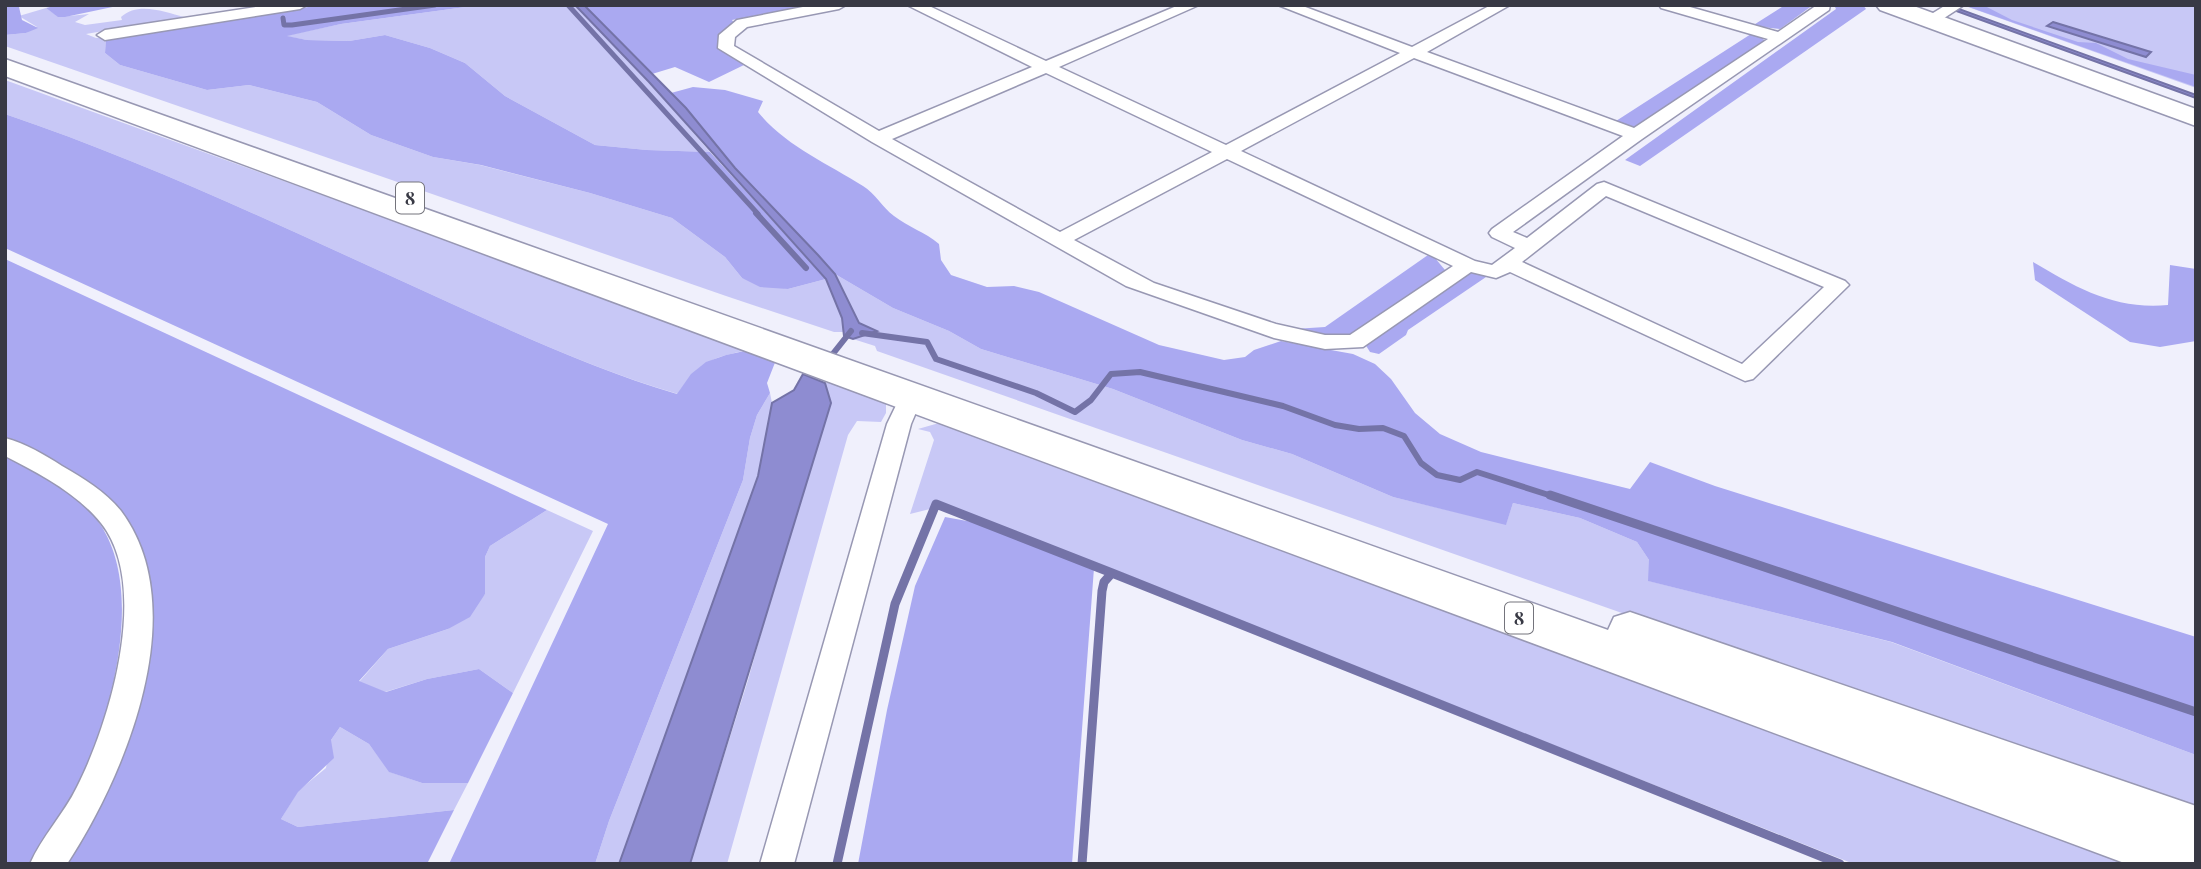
<svg xmlns="http://www.w3.org/2000/svg" width="2201" height="869" font-family="'Playfair Display',serif">
<style>
.green{fill:#c8c8f6}
.forest{fill:#aaa9f1}
.water{fill:#8e8cd1;stroke:#7473a7;stroke-width:2}
.lines{fill:none;stroke-linecap:round;stroke-linejoin:round}
.stream-far2{stroke:#7473a7;stroke-width:5}
.stream-far1{stroke:#7473a7;stroke-width:6}
.stream{stroke:#7473a7;stroke-width:9}
.street-casing{stroke:#9898b3;stroke-width:3}
.primary-casing{stroke:#9898b3;stroke-width:3}
.highway-casing{stroke:#9898b3;stroke-width:3}
.street{fill:#fff;fill-rule:evenodd}
.primary{fill:#fff;fill-rule:evenodd}
.highway{fill:#fff;fill-rule:evenodd}
.labels{text-anchor:middle;stroke-width:5;stroke-linejoin:round;paint-order:stroke}
.shield{fill:#fff;stroke:#74747c;stroke-width:2}
.shield-label{font-size:19px;font-weight:bold;fill:#383944}
</style>
<rect width="100%" height="100%" fill="#f0f0fc"/>
<path class="green" d="M480,5H575L649,82L710,152L647,150L595,145L505,96L465,63L430,48L385,35L349,41L307,40L284,36L341,24Z
M1963,5H2196V88L1968,7Z
M46,8L59,17L89,14L75,22L85,25L122,20L121,17C138,1 165,12 184,17L86,34L96,38L106,37L105,53L120,65L207,90L249,85L317,102L371,135L433,157L480,165L590,193L672,218L725,257L742,278L788,289L826,279L842,318L844,332H834L726,296L5,46V35L26,33L37,27L19,16Z
M5,80L749,350C713,357 698,362 678,394C593,369 507,329 426,292C287,229 150,163 5,114Z
M835,274L893,308L949,331L981,349L1113,389L1242,440L1292,454L1393,497L1506,524L1513,503L1580,518L1637,542L1649,560V581L1891,642L2196,755V815L877,351L875,346L853,339L876,331L859,323L856,319Z
M825,383H837L886,399V413L881,422L857,421L848,435L727,864H690L748,680L828,396Z
M770,393L772,403L758,476L619,864H595L609,821L743,480L750,438L757,415Z
M939,423L2149,864H1854L936,501L930,509L910,514L934,440L930,432L918,429Z
M547,510L593,531L513,693L479,669L427,679L385,692L359,682L388,649L448,629L485,594V557L490,546Z
M340,727L369,744L390,772L422,783H468L454,810L298,827L281,819L298,791L326,768L331,740Z"/>
<path class="forest" d="M5,5L19,7L22,20L38,28L26,33L5,35Z
M58,5H122L65,17H58L46,8Z
M322,5H480L341,24L287,36L307,40L349,41L385,35L430,48L465,63L505,96L595,145L647,150L710,152L826,279L788,289L760,287L742,278L725,257L672,218L590,193L481,165L433,157L371,135L317,102L249,85L207,90L120,65L105,53L106,37Z
M584,5H809L732,20L735,24L717,42L720,50L744,65L709,82L675,67L652,74Z
M1785,5H1813L1780,29L1752,26Z
M1834,5H1863L1866,9L1640,166L1625,160L1836,9Z
M1973,5H1983L2012,20L2078,42L2096,43L2128,59L2196,75V87L1969,7Z
M1751,34L1761,37L1765,41L1646,126L1629,127L1616,121Z
M693,87L725,90L763,101L758,112C786,146 827,163 863,186C875,193 882,207 894,216C908,227 925,232 939,244L941,260L951,275L987,287L1014,286L1039,292L1159,345L1224,360L1245,357L1254,350L1281,341L1353,354L1375,364L1391,379L1415,413L1440,434L1481,452L1630,489L1650,462L1715,486L2196,637V755L1892,642L1648,581L1649,560L1637,542L1580,518L1513,503L1506,525L1393,497L1292,454L1242,440L1113,389L981,349L949,331L893,308L835,274L735,168L671,93Z
M5,114C150,163 287,229 426,292C507,329 593,369 677,394L691,374L706,362L726,355L749,350L776,360L767,383L770,393L757,415L750,438L743,480L609,821L595,864H449L608,524L5,248Z
M1428,255L1435,258L1445,270C1425,285 1361,339 1338,338C1324,338 1308,332 1294,329L1325,327Z
M5,259L547,510L490,546L485,557V594L470,617L448,629L388,649L359,681L386,692L427,679L479,669L513,693L468,783H422L389,772L369,744L340,727L331,740L334,758L298,792L281,819L298,827L454,810L427,864H60L146,661L152,594L143,559L127,521L104,498L31,450L5,436Z
M2033,262C2077,288 2115,310 2168,305L2170,265L2196,269V341L2160,347L2130,342L2035,280Z
M1470,270L1489,275L1408,330L1406,335L1379,354L1370,352L1365,344Z
M5,457C38,472 79,492 100,524C146,593 110,715 80,785C68,812 50,838 35,864H5Z
M945,517L978,523L1094,568L1072,864H858L887,710L915,586Z"/>
<path class="water" d="M575,5H584L686,108L735,168L818,255L835,274L859,323L877,331L853,339L844,336L842,318L826,279L649,82Z
M1940,5H1948L2196,95V98Z
M2053,22L2151,52L2146,57L2047,26Z
M803,374L825,383L831,403L690,864H619L758,476L772,403L794,390Z"/>
<g class="lines">
<path class="stream-far2" d="M568,5L758,214
M283,18L284,25H292L435,5"/>
<path class="stream-far1" d="M756,213L806,268
M862,333L927,342L936,359L1036,393L1075,412L1091,400L1111,374L1140,372L1283,406L1335,425L1359,429L1383,428L1404,436L1421,463L1437,475L1460,480L1477,472L1555,497
M828,360L851,331"/>
<path class="stream" d="M1550,495L2196,712
M837,864L895,604L936,504L1112,573
M1082,864L1102,591L1104,582L1112,573L1840,864"/>
<defs>
<path id="street" d="M269,5H307L300,9L105,40L97,35L105,30Z
M813,5H846L839,9L747,27L735,37L734,46L879,131L1032,67L907,5H927L1046,61L1179,5H1199L1059,67L1226,145L1400,53L1278,5H1300L1412,47L1491,5H1510L1427,52L1634,128L1768,39L1661,8L1659,5H1683L1778,32L1817,5H1830L1829,10L1642,139L1513,232L1527,238L1597,184L1604,182L1845,281L1849,285L1753,379L1745,381L1510,272L1496,278L1471,272L1363,347L1325,349L1274,338L1126,286L872,142L718,48L719,35L737,20ZM1414,58L1623,136L1492,229L1489,233L1492,237L1515,248L1492,265L1475,261L1241,151ZM1046,73L1212,152L1060,232L892,139ZM1227,159L1453,266L1350,335H1325L1276,324L1154,283L1074,240ZM1606,196L1824,287L1742,364L1522,262Z
M1946,5H1964L1935,24H1925L1922,21L1925,18Z
M911,388L919,391L923,396L911,424L794,864H760L887,424L903,391Z
M5,438C25,443 45,455 62,466C83,478 106,492 121,511C194,609 126,774 67,864H30C42,836 64,814 77,787C110,722 151,586 101,523C77,493 38,473 5,456Z"/>
<path id="primary" d="M1876,5H1911L2196,109V126L1880,10Z"/>
<path id="highway" d="M5,59L1608,630L1614,617L1630,612L2196,806V864H2127L5,76Z"/>
</defs>
<use href="#street" class="street-casing"/>
<use href="#primary" class="primary-casing"/>
<use href="#highway" class="highway-casing"/>
<use href="#street" class="street"/>
<use href="#primary" class="primary"/>
<use href="#highway" class="highway"/>
</g>
<g class="labels">
<g class="shield">
<rect x="396" y="182.5" width="28" height="31" rx="5"/>
<rect x="1505" y="602.5" width="28" height="31" rx="5"/>
</g>
<g class="shield-label">
<text x="410" y="205">8</text>
<text x="1519" y="625">8</text>
</g>
</g>
<rect width="2201" height="869" fill="none" stroke="#383944" stroke-width="14"/>
</svg>
